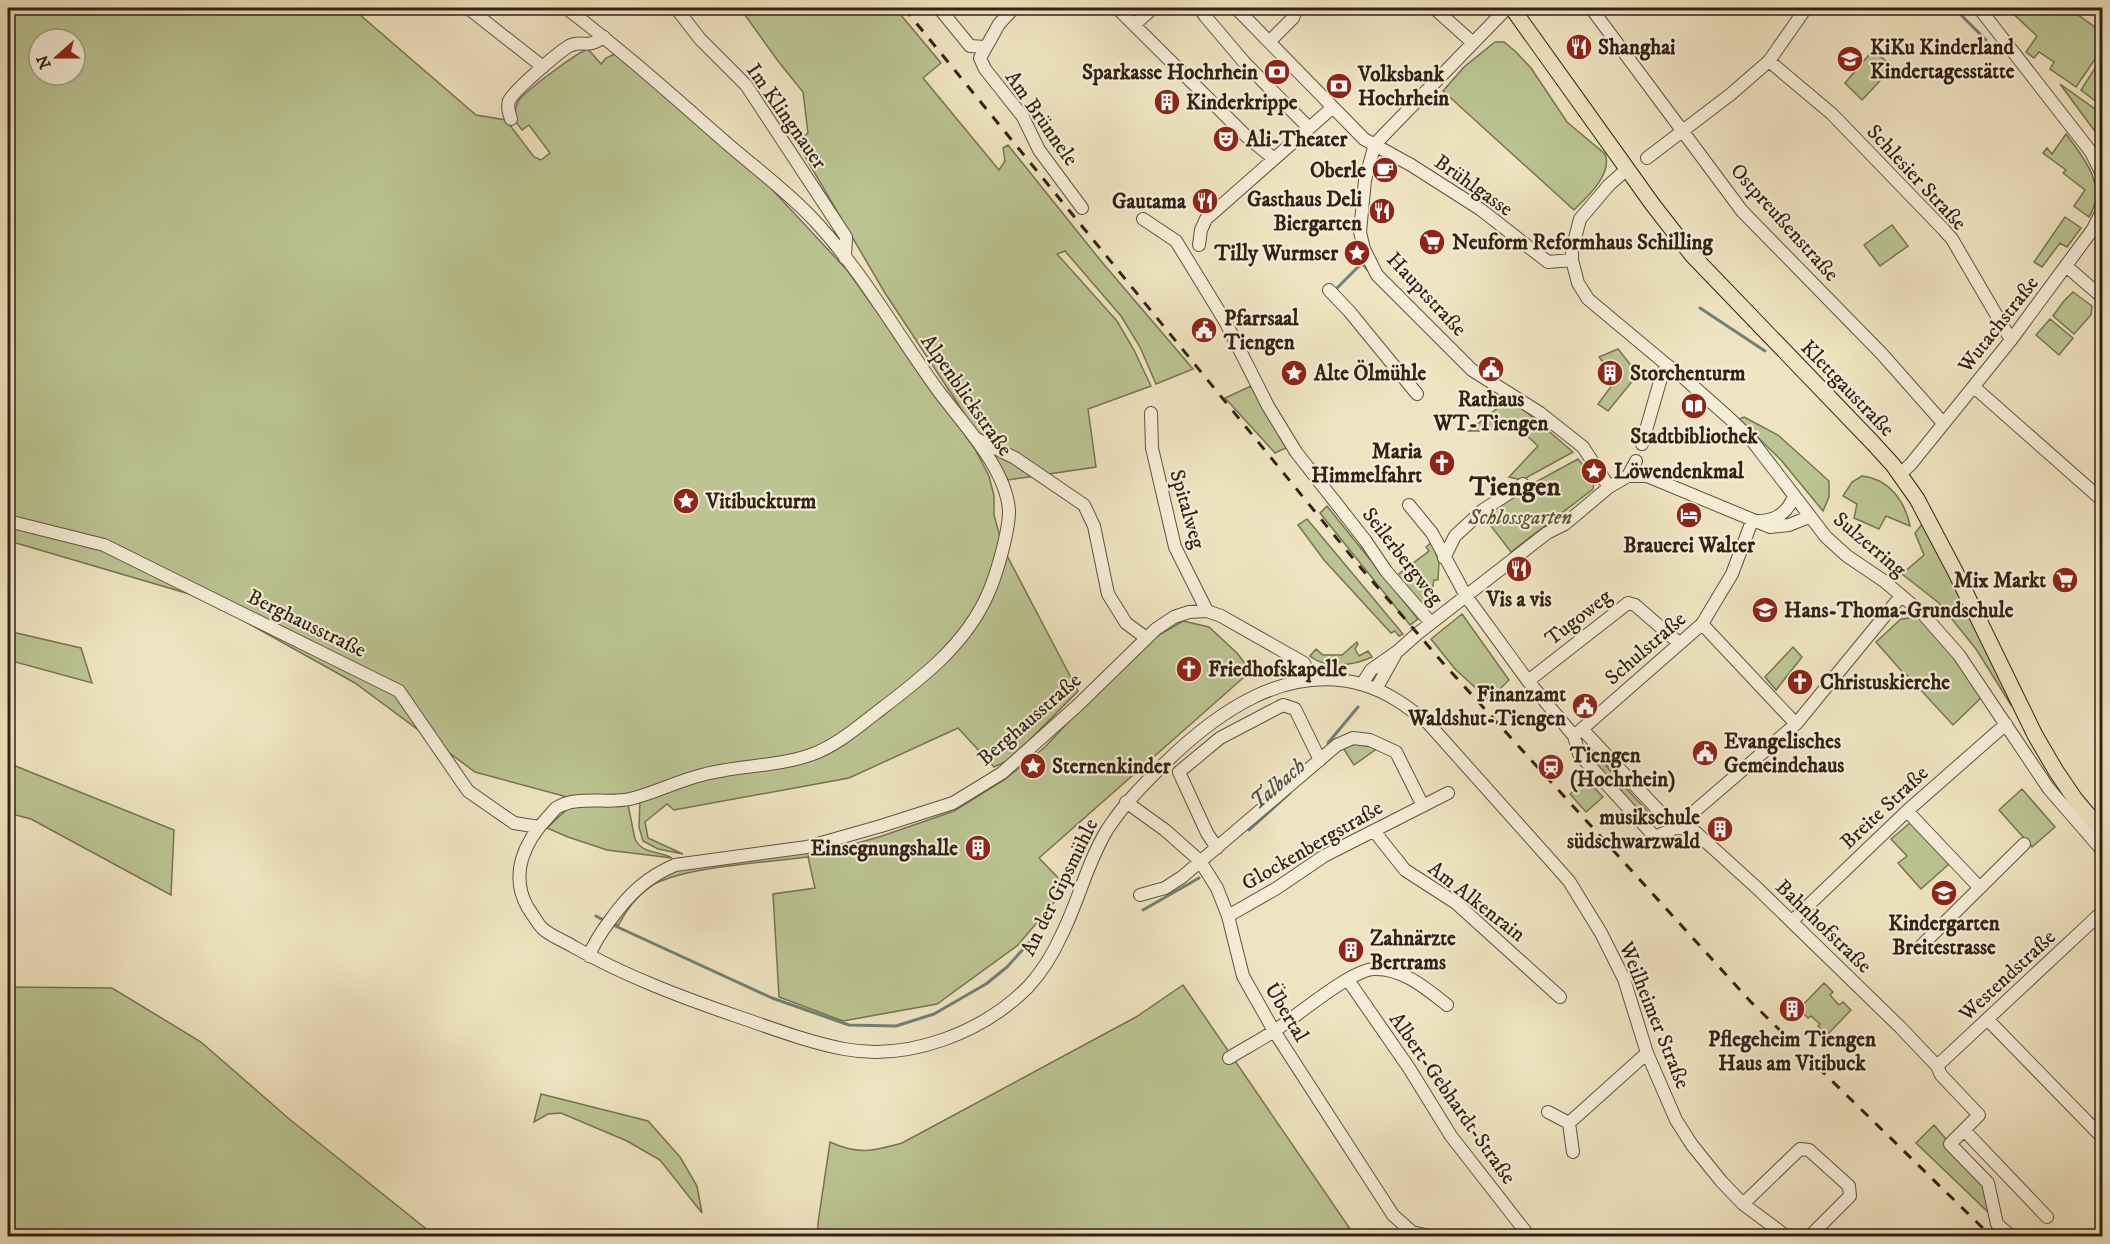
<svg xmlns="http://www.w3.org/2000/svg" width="2110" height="1244" font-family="'IM FELL DW Pica',serif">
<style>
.green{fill:#bbc492;stroke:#767353;stroke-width:1.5;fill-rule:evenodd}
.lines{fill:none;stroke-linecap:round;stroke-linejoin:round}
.stream{stroke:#708076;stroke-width:3}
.minor-casing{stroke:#61523f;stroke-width:14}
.major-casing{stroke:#322214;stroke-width:17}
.minor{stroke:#f5edd7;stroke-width:12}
.major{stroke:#efe4c1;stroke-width:15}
.rail{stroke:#322214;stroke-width:3;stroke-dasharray:10 10;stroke-linecap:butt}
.labels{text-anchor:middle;stroke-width:4.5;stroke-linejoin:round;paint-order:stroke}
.poi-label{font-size:21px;font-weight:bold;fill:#322214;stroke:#f5edd7;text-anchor:start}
.street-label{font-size:21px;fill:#322214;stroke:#f5edd7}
.park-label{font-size:21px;font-style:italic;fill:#5b533a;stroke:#f5edd7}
.water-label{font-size:22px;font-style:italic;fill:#515145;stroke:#f5edd7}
.district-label{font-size:27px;font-weight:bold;fill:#322214;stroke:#f5edd7}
</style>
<rect width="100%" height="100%" fill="#efe4c1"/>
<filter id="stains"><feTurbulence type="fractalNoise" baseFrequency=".00333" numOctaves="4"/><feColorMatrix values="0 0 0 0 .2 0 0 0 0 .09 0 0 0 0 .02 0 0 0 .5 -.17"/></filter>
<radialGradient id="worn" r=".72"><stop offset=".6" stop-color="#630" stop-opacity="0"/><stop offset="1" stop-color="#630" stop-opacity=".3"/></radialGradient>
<path class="green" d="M8,8H352L476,115L506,120L534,157L541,160L550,153L529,125L522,130C518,125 514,120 514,113C515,110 517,103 519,100C527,90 576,53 588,49L601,64L606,58L617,53L767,184L847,270L975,449L989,476L994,496V515L1003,548L1078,691L1011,759L994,767L958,728L849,778L674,810L667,804L645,822L648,838L683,854L658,849L643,841L639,827L640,800H627L635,839C643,855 659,850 672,858L607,850L568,837L547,828L566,810L571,798L475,772L355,683L203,598L16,543L8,538ZM39,39H75V75H39Z
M740,8H895L941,63L923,78L999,170L1005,161L1003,148L1008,145L1101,261L1193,369L1156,384L1140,347L1121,316L1065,251L1057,254L1117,321L1134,350L1151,386L1088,409L1096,467L1008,480L885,293L797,143L808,133L803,92L778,61Z
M2007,8H2068L2102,32V49L2076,87L2050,69L2054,62L2039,52L2034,58L2026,52L2037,36Z
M1495,42H1504L1516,52L1531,68L1567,122L1605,154C1613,174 1587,197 1574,210L1443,91L1464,67Z
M1873,50L1893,67L1862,100L1845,83Z
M2102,57V69L2096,79L2101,83L2096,91L2102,95V106L2081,90Z
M2060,84L2102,114V141Z
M2066,134C2084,158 2108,186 2089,217L2074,206L2085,190L2063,173L2066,170L2043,153L2047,148L2052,154Z
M2065,217L2081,228L2067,247L2060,243L2042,267L2034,262Z
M1892,225L1908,246L1880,266L1864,245Z
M2073,292L2092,306L2091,315L2074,334L2053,316L2063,302Z
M2050,319L2073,338L2059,355L2036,335Z
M1618,349L1630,364L1634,379L1608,411L1598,404L1622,372L1608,362L1604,366L1602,365L1603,362L1599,357Z
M1251,386L1286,448L1275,453L1225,398Z
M1510,398L1573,452L1522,480L1509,477L1538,446L1510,420L1500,431L1493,428L1490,431H1469Z
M1744,417L1778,435L1829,481V497L1823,511L1781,460L1739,419Z
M1578,459C1585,468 1596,477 1593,489L1511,552L1484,517L1521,490Z
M1862,476C1889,479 1905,501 1910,526L1886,516L1879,529L1854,518L1857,504L1843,496L1852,482Z
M1327,506L1418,619L1410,625L1320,513Z
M1307,519L1403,634L1399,636L1395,631L1391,633L1324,560L1298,525Z
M1923,523L2017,703L2011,705L1976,649L1939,603L1902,574L1924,555L1915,533Z
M1432,542L1439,562L1438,580H1434L1432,591L1423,608L1396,576L1429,551L1426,547Z
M1462,614L1509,680L1489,700L1455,669L1431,639Z
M1918,617L1945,645L1983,696L1953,725L1906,674L1905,675L1876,642L1901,619Z
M1183,621L1209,627L1237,653L1251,671L1039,858L1067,887L1018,945L937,1004L843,1021L779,997L773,894L815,888L808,857C770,862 678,867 650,887C636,897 625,912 618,926L613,921L637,892L677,869L807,850L809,857L882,836L954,811L1004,780L1045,747L1090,699L1152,639Z
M8,631L81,648L92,683L8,660Z
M1357,642L1358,644L1355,649L1359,656L1368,651L1372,657C1355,665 1326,670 1310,656L1316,649L1323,655H1342Z
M1793,647L1802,657L1776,690L1765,677Z
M1356,744L1378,748L1354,765L1343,748Z
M1599,759L1602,762L1604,760L1608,763L1606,766L1618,779L1621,777L1624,779L1621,783L1654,818L1650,823L1595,763Z
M8,763L174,830L171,895L31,819L8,813Z
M1586,779L1603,797L1586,812L1570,794Z
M2022,789L2055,827L2032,847L1999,810Z
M1910,823L1949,864L1921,889L1898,863L1907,856L1891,839Z
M1824,983L1833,992L1830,995L1839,1005L1843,1002L1851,1010L1827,1035L1818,1026L1820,1024L1811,1016L1808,1018L1799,1009Z
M1183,985L1355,1236H818V1223L830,1142C858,1155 874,1151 902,1143L1136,1017Z
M8,987L112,988L201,1042L288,1118L435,1236H8Z
M541,1094L648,1121L680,1157L697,1186L702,1213L660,1160L627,1141L561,1113L548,1114L534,1122Z
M1934,1125L1950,1144L1988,1183L1989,1213L1916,1143Z"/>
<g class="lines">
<path class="stream" d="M1954,8L1986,40
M1335,290L1362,263L1369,271
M1700,308L1765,351
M1328,743L1358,707
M1249,830L1290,793
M1143,910L1199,878
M596,916L605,921
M611,924L772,998L849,1025L896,1026L934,1014L986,984L1007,967L1036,935"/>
<defs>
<path id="minor" d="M468,8L543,67
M566,8C623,51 676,99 730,146C758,170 789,193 814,220C863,272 898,336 940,393C964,425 1007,470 1009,511C1009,532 996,577 987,596C964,647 919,680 876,713C855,729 837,745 813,754C778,767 738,765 702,775C677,781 655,793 630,799C607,804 576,795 556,808C553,811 551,814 548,817C524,842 509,875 528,908C529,909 540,927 542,928C550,936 565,941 574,947C625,976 681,997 736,1016C771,1028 808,1042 844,1049C909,1061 982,1033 1028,987C1041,973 1054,952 1062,934C1079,900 1087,863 1107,830C1123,805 1143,785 1164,764C1216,713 1286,662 1364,685C1388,692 1408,707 1428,723L1569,881L1601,933L1624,979L1647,1053L1676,1120L1692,1145L1721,1181L1743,1204L1786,1236
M676,8L700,39L746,85L846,237L845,258
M939,8L970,46L985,47
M1014,8L999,24L980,58L985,69L1023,117L1039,150L1082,208
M1117,8L1245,135L1273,158
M1205,8L1203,13L1205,16L1244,62L1308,127
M1236,8L1364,139L1411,165L1480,209L1548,262L1572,260
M1434,8L1473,43
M1591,8L1742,211L1882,354L1943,423
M1979,8L2091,152L2102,174
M1135,24L1153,8
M1270,41L1293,18L1297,8
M1769,61L1832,114L1944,230L1952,239L2011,340
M511,119C509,113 507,107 509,101C513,91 559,52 569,46C582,39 586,50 604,37
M1375,144L1365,180L1360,232L1364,249L1377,275L1472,370L1540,413L1583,447L1609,487
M1375,144L1507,8
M1647,158L1731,94L1769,61L1806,8
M1627,169L1609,185L1580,219L1572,250V260L1578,283L1588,299L1667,365L1684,378L1728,417L1750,438L1826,537L1847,556L1884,581L1923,614L1959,655L2049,789L2102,850
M1143,219L1176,241L1225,321L1268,406L1296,452L1365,540L1386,571L1431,623
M1199,245L1201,230L1206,219L1332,108
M2066,266L2102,297
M1329,290L1349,311L1417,394
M1974,387L2102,500
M1151,413L1152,448L1175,547L1207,611
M975,438L1015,458L1084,505L1094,526L1108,594L1126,623L1145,637
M1642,444L1661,378L1667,365
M1900,474L1911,464L2011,340L2093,229L2102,211
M1628,476L1636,461
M1409,505L1432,533L1466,596L1528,681L1574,736L1579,754L1655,837L1675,828L1692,829L1757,888L1900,1027L1937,1066L1941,1075L1979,1115L1950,1144L1988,1183L1997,1224L2011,1236
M8,521L104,545L399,691L468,791L514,823L539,827
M1759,521C1776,521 1788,512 1794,496
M1444,558L1455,536L1483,510L1523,484
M1702,624L1796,724
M1528,681L1628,603L1635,605L1679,643
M1362,684L1371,670L1398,651L1417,634L1547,533L1565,524L1609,487L1628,476H1647L1770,527L1789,525L1809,517
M1376,689L1395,655
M1582,729L1675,828
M1574,736L1702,624L1732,574L1752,521
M1126,802L1165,830L1200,861L1217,888L1228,916L1243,976L1274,1031L1393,1215L1412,1232L1429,1236
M1907,811L1979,887
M1675,828L1796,724L1901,596
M1374,831L1405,870L1456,903L1560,997
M1217,848L1207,833L1179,772L1220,738L1283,705L1295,709L1320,760
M1140,895L1165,888L1182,877L1337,745L1353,738L1370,740L1396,752L1423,806
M1228,916L1277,888L1324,856L1448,793
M1792,921L1907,811L2006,724
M1920,947L2024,844
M589,956C594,942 602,931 611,919C629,894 647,877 675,865L807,847L881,826L953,803L1002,773L1078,705L1156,629L1174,617L1189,612L1207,611L1221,616L1304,663L1311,679
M1348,980L1409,1068L1451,1136L1529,1236
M1988,1020L2102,1137
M1229,1058C1245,1048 1261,1040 1277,1029C1298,1015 1351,970 1374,969C1403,968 1427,989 1447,1005
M1937,1066L2102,912
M1548,1112L1569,1123L1647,1053
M1569,1123L1573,1152
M1964,1130L2047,1217
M1743,1204L1800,1149L1809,1150L1849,1186L1850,1196L1810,1236"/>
<path id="major" d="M1512,8L1653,205L1692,255L1872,442L1893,465L1917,499L1955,571L2035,735L2056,771L2075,799L2102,831"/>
</defs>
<use href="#minor" class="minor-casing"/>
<use href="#major" class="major-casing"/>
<use href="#minor" class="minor"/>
<use href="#major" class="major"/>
<path class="rail" d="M904,8L1361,568L1443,663L1750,1001L1991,1236"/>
</g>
<defs>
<symbol id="restaurant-disc" viewBox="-11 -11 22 22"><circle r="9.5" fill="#8f2418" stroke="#f5edd7"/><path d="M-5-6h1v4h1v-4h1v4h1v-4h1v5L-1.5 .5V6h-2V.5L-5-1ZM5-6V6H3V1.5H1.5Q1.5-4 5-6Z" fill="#fff"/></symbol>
<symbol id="school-disc" viewBox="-11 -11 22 22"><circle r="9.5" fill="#8f2418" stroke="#f5edd7"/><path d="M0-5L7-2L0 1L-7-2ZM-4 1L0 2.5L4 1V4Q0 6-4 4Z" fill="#fff"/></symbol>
<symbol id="bank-disc" viewBox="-11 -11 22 22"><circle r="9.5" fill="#8f2418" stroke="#f5edd7"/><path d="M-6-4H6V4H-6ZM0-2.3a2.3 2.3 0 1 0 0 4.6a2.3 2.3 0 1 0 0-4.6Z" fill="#fff"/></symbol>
<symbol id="building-disc" viewBox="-11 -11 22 22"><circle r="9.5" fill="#8f2418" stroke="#f5edd7"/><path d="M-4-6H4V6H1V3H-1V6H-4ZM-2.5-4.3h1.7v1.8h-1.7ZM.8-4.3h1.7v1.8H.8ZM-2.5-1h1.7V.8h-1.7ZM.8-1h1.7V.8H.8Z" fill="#fff"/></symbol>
<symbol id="theatre-disc" viewBox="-11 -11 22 22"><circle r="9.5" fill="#8f2418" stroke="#f5edd7"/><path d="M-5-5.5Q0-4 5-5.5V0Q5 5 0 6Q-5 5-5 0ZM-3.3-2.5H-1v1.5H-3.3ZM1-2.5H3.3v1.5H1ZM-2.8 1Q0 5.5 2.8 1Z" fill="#fff"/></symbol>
<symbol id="cafe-disc" viewBox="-11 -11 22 22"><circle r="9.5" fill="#8f2418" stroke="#f5edd7"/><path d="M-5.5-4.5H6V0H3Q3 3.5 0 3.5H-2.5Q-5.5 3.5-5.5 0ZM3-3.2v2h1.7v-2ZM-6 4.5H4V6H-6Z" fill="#fff"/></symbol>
<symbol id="supermarket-disc" viewBox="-11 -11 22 22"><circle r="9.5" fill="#8f2418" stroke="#f5edd7"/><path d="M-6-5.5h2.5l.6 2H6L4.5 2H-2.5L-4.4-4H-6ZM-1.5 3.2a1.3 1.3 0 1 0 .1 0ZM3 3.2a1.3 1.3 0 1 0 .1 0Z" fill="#fff"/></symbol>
<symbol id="sight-disc" viewBox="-11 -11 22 22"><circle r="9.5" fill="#8f2418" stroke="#f5edd7"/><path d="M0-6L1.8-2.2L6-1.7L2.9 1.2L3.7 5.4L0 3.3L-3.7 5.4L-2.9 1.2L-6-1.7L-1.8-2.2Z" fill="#fff"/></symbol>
<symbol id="civic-disc" viewBox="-11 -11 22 22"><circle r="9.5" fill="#8f2418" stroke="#f5edd7"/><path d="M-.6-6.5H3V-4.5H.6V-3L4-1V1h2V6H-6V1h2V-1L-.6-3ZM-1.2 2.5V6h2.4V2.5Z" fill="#fff"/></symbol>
<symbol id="library-disc" viewBox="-11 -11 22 22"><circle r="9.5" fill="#8f2418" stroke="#f5edd7"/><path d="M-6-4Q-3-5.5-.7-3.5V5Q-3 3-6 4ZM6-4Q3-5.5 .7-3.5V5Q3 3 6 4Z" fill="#fff"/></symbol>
<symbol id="church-disc" viewBox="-11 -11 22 22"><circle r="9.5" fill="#8f2418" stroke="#f5edd7"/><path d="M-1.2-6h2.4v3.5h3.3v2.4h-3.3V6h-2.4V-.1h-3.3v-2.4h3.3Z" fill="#fff"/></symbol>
<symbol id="hotel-disc" viewBox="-11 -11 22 22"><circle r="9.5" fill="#8f2418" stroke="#f5edd7"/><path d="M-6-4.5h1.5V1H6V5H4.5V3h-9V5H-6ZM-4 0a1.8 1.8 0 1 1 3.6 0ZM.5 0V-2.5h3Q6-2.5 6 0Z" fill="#fff"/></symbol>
<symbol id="station-disc" viewBox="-11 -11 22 22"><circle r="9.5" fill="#8f2418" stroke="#f5edd7"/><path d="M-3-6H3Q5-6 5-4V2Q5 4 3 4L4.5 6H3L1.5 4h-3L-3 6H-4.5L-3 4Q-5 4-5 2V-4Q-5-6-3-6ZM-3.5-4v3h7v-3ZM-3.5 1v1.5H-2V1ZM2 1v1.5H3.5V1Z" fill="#fff"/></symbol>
</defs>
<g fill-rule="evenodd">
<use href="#restaurant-disc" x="1564" y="32" width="30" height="30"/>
<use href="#school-disc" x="1835" y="44" width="30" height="30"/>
<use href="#bank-disc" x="1262" y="57" width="30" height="30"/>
<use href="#bank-disc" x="1324" y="71" width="30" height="30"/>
<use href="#building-disc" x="1152" y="87" width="30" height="30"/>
<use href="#theatre-disc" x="1211" y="124" width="30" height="30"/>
<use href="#cafe-disc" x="1370" y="155" width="30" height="30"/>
<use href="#restaurant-disc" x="1190" y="186" width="30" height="30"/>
<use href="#restaurant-disc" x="1367" y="196" width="30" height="30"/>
<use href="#supermarket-disc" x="1417" y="227" width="30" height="30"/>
<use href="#sight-disc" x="1342" y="238" width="30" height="30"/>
<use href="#civic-disc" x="1189" y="315" width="30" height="30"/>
<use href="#civic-disc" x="1476" y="354" width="30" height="30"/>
<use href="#sight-disc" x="1279" y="358" width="30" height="30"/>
<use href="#building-disc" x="1595" y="358" width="30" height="30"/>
<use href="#library-disc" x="1679" y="391" width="30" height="30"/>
<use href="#church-disc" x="1427" y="448" width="30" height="30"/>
<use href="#sight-disc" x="1579" y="456" width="30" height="30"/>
<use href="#sight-disc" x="671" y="486" width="30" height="30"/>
<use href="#hotel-disc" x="1674" y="500" width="30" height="30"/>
<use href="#restaurant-disc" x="1504" y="554" width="30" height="30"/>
<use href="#supermarket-disc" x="2050" y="565" width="30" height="30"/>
<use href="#school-disc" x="1750" y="595" width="30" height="30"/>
<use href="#church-disc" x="1174" y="654" width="30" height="30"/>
<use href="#church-disc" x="1785" y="667" width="30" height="30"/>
<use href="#civic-disc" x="1570" y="691" width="30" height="30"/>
<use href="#civic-disc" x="1690" y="738" width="30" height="30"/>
<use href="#sight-disc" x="1018" y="751" width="30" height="30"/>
<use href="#station-disc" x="1536" y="752" width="30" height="30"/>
<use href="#building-disc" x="1705" y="814" width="30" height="30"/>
<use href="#building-disc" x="963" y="833" width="30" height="30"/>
<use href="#school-disc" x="1929" y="878" width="30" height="30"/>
<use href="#building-disc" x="1336" y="935" width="30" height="30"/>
<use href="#building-disc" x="1777" y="994" width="30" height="30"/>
</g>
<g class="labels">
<g class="poi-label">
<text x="1598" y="54">Shanghai</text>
<text x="1870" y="54">KiKu Kinderland<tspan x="1870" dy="24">Kindertagesstätte</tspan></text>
<text x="1258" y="79" text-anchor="end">Sparkasse Hochrhein</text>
<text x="1358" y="81">Volksbank<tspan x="1358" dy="24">Hochrhein</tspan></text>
<text x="1186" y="109">Kinderkrippe</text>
<text x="1246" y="146">Ali-Theater</text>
<text x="1366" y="177" text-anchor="end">Oberle</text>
<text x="1362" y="206" text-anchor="end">Gasthaus Deli<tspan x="1362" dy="24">Biergarten</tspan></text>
<text x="1186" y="208" text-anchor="end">Gautama</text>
<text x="1452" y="249">Neuform Reformhaus Schilling</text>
<text x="1338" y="260" text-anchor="end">Tilly Wurmser</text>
<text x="1224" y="325">Pfarrsaal<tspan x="1224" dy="24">Tiengen</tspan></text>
<text x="1314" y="380">Alte Ölmühle</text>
<text x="1630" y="380">Storchenturm</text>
<text x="1491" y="406" text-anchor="middle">Rathaus<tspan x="1491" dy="24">WT-Tiengen</tspan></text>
<text x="1694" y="443" text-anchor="middle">Stadtbibliothek</text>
<text x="1422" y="458" text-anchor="end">Maria<tspan x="1422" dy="24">Himmelfahrt</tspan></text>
<text x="1614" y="478">Löwendenkmal</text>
<text x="706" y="508">Vitibuckturm</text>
<text x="1689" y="552" text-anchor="middle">Brauerei Walter</text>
<text x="2046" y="587" text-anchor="end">Mix Markt</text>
<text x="1519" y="606" text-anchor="middle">Vis a vis</text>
<text x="1784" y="617">Hans-Thoma-Grundschule</text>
<text x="1208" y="676">Friedhofskapelle</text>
<text x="1820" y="689">Christuskierche</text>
<text x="1566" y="701" text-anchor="end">Finanzamt<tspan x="1566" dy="24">Waldshut-Tiengen</tspan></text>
<text x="1724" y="748">Evangelisches<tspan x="1724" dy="24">Gemeindehaus</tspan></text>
<text x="1570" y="762">Tiengen<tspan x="1570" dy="24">(Hochrhein)</tspan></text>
<text x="1052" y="773">Sternenkinder</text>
<text x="1700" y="824" text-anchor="end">musikschule<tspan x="1700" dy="24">südschwarzwald</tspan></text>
<text x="958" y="855" text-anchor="end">Einsegnungshalle</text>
<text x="1944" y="930" text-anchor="middle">Kindergarten<tspan x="1944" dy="24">Breitestrasse</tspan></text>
<text x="1370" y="945">Zahnärzte<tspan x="1370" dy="24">Bertrams</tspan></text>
<text x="1792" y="1046" text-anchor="middle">Pflegeheim Tiengen<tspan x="1792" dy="24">Haus am Vitibuck</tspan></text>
</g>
<g class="street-label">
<text transform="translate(787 116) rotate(55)" y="7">Im Klingnauer</text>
<text transform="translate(1042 118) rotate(55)" y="7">Am Brünnele</text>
<text transform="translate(1917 177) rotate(47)" y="7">Schlesier Straße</text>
<text transform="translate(1474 185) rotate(35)" y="7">Brühlgasse</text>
<text transform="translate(1785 222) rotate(48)" y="7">Ostpreußenstraße</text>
<text transform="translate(1427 294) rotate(47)" y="7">Hauptstraße</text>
<text transform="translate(1998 324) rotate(-52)" y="7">Wutachstraße</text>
<text transform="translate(1848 388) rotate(46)" y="7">Klettgaustraße</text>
<text transform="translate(967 395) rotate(55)" y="7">Alpenblickstraße</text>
<text transform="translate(1188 509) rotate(74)" y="7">Spitalweg</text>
<text transform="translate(1870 544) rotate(40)" y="7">Sulzerring</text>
<text transform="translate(1403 556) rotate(52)" y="7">Seilerbergweg</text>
<text transform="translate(1578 617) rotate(-38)" y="7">Tugoweg</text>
<text transform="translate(307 623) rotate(26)" y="7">Berghausstraße</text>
<text transform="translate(1645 648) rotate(-41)" y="7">Schulstraße</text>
<text transform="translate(1029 719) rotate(-41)" y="7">Berghausstraße</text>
<text transform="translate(1884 807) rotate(-43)" y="7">Breite Straße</text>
<text transform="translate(1312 845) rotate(-30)" y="7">Glockenbergstraße</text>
<text transform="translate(1059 887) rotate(-64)" y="7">An der Gipsmühle</text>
<text transform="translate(1477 901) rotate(38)" y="7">Am Alkenrain</text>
<text transform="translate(1824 926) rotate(44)" y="7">Bahnhofstraße</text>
<text transform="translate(2007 975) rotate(-43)" y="7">Westendstraße</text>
<text transform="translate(1287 1012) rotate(59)" y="7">Übertal</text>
<text transform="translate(1655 1015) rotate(68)" y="7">Weilheimer Straße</text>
<text transform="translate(1453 1098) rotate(55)" y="7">Albert-Gebhardt-Straße</text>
</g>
<g class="park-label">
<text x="1520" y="524">Schlossgarten</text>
</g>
<g class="water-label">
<text transform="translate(1277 783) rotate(-41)" y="8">Talbach</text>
</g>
<g class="district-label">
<text x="1515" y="495">Tiengen</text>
</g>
</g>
<rect width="2110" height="1244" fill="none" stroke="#efe4c1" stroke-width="30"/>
<rect x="9" y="9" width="2092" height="1226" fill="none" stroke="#322214" stroke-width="3"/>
<rect x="15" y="15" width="2080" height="1214" fill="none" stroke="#322214" stroke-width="1.5"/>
<g transform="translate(57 57) rotate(249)"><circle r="28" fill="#f5edd7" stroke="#a79c89" stroke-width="1.5"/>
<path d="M0-4.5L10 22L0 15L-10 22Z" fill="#8f2418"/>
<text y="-9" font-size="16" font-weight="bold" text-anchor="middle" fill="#322214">N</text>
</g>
<rect width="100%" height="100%" filter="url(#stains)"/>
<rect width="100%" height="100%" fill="url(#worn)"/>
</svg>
